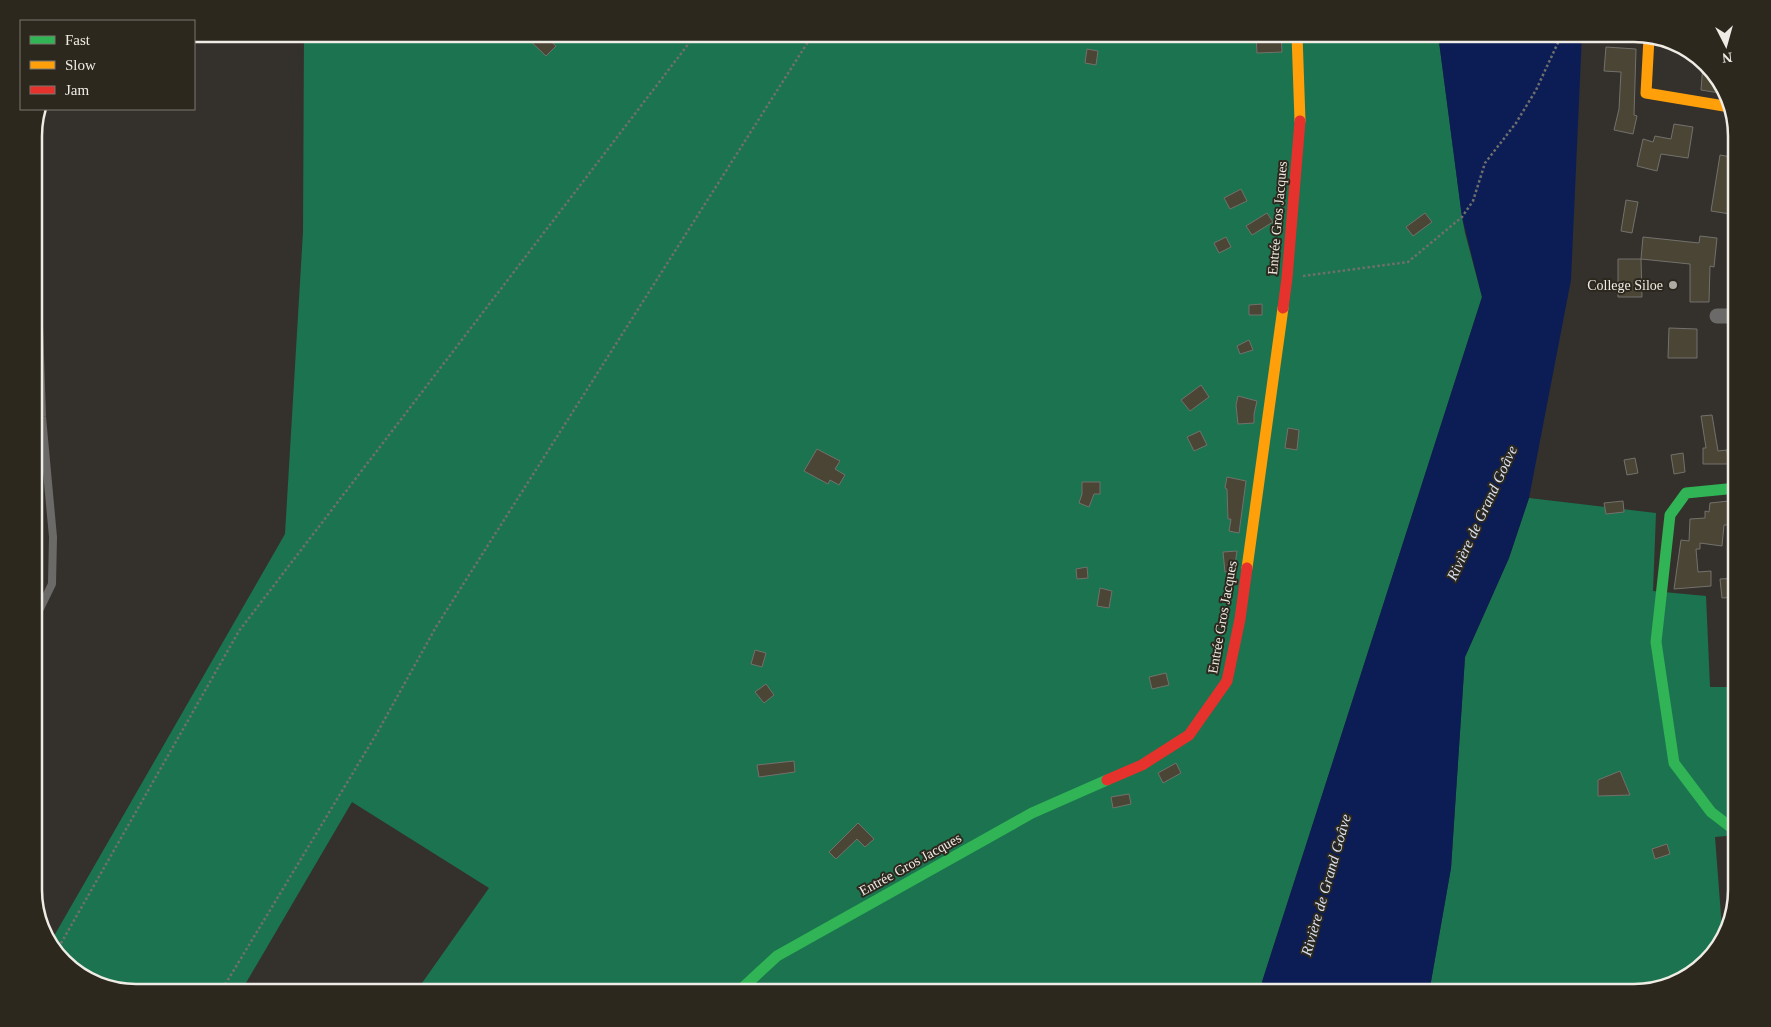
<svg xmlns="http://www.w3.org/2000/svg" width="1771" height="1027" font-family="Georgia,serif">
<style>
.forest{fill:#1b744f}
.water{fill:#0b1d54}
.building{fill:#4b4536;stroke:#73716c}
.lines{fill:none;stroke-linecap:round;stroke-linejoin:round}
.path{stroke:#706f6d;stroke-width:2.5;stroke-dasharray:2.5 2.5;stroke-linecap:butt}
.lane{stroke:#6c6a68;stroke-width:8}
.street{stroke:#6c6a68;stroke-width:15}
.fast{stroke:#30b455;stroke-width:11}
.slow{stroke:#ff9f0a;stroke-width:11}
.jam{stroke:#e5322d;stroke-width:11}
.poi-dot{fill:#aeaaa4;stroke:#2d281e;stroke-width:2}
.labels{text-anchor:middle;stroke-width:4;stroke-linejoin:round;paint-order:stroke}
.street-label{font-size:14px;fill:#efebe5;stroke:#2d281e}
.poi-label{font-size:14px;fill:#efebe5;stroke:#2d281e;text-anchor:end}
.water-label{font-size:15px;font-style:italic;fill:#d7e1f4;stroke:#2d281e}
.rim{fill:none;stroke:#efebe5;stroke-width:2.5}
</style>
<rect width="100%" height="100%" fill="#34312c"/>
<path class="forest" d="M304,34H1438L1462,217L1465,233L1482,297L1262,982L1270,993H415L489,888L352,802L240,993H137L85,980L51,947L50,943L285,534L303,232Z
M1529,498L1656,513L1653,591L1706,596L1710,687H1737V835L1715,837L1723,942L1686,979L1635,993H1429L1451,868L1465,657L1509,558Z"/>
<path class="water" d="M1438,34H1582L1571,280L1529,498L1509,558L1465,657L1451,868L1429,993H1270L1262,982L1482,297L1462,217Z"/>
<path class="building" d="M523,34H543L556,46L546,56Z
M1256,34H1281L1282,52L1257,53Z
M1606,47L1636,49L1634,115L1637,116L1633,134L1614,130L1619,109L1621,72L1604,71Z
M1087,49L1098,51L1096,65L1085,63Z
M1703,65L1723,85L1726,94L1701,90Z
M1674,124L1693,127L1688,158L1661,154L1657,171L1637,166L1643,139L1653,142L1655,136L1671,139Z
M1720,155L1737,158V215L1711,211Z
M1241,189L1247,201L1230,209L1224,198Z
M1626,200L1638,202L1632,233L1621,231Z
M1267,213L1273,222L1252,235L1246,226Z
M1425,213L1432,222L1413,236L1406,227Z
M1700,236L1717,238L1714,267L1710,266L1709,302H1690V264L1641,259L1643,237L1699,243Z
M1226,237L1231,247L1219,253L1214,243Z
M1618,259H1641L1642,297H1618Z
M1262,304V315H1249V305Z
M1669,328L1697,329V358H1668Z
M1249,340L1253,350L1240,354L1237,346Z
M1201,385L1209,397L1190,411L1181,400Z
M1238,396L1257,401L1254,414V423L1238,424L1236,405Z
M1712,415L1718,451L1727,450L1728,464H1703V448H1706L1701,416Z
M1288,428L1299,430L1297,450L1285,448Z
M1200,431L1207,445L1194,451L1187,437Z
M817,449L840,461L835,469L845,475L839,485L830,480L828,484L804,471Z
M1683,453L1685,472L1674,474L1671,455Z
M1635,458L1638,473L1627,475L1624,460Z
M1227,477L1246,481L1239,533L1229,531L1231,519H1228L1227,489L1225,488Z
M1082,482H1100V494H1094L1089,507L1079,503L1082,494Z
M1623,501L1624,512L1606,514L1604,503Z
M1729,501V503H1737V525H1724L1722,546L1700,543V549H1696L1698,572L1711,571V586L1674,589L1681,540L1689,541L1690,519L1705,518V511L1709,512L1710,503Z
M1237,551L1234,571L1225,572L1223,552Z
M1087,567L1088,578L1077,579L1076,569Z
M1737,578V597L1722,598L1720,579Z
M1100,588L1112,591L1109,608L1097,606Z
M755,650L766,653L762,667L751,664Z
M1166,673L1169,685L1152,689L1149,677Z
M766,684L774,695L764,703L755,692Z
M794,761L795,772L759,777L757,765Z
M1176,763L1181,773L1163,783L1158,773Z
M1620,771L1630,795L1598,796V780Z
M1129,794L1131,804L1113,808L1111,797Z
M858,823L874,839L865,847L857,839L836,859L829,852Z
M1667,844L1670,854L1655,859L1652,849Z"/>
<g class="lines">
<path class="path" d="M1303,276L1408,262L1462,217L1473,201L1485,163L1516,123L1536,90L1562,34
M56,952L239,631L696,34
M220,993L377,733L436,627L813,34"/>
<path class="lane" d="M34,278L39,325L42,417L53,537L52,584L34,621"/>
<path class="street" d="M1717,316H1737"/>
<path class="fast" d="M1737,488L1686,493L1670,515L1656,642L1674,763L1711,812L1737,832
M737,993L777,956L1032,813L1107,780"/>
<path class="slow" d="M1297,34L1300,121
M1649,38L1646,93L1730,107
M1247,568L1283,308"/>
<path class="jam" d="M1283,308L1287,278L1300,121
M1107,780L1142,765L1189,735L1227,681L1240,619L1247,568"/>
</g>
<circle class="poi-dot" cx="1673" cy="285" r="5"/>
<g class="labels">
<g class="street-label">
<text transform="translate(1277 218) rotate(-85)" y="5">Entrée Gros Jacques</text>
<text transform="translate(1222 617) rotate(-80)" y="5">Entrée Gros Jacques</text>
<text transform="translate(910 864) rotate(-29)" y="5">Entrée Gros Jacques</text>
</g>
<g class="poi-label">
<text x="1663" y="290">College Siloe</text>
</g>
<g class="water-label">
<text transform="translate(1482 513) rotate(-65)" y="5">Rivière de Grand Goâve</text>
<text transform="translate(1326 885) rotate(-74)" y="5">Rivière de Grand Goâve</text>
</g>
</g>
<path d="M0 0H1771V1027H0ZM136 42H1634A94 94 0 0 1 1728 136V890A94 94 0 0 1 1634 984H136A94 94 0 0 1 42 890V136A94 94 0 0 1 136 42Z" fill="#2d281e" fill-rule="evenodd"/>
<path class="rim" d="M136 42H1634A94 94 0 0 1 1728 136V890A94 94 0 0 1 1634 984H136A94 94 0 0 1 42 890V136A94 94 0 0 1 136 42Z"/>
<rect x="20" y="20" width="175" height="90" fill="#2d281e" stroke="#7b766e"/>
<rect x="30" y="36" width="25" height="8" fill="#30b455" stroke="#7b766e"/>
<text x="65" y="45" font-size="15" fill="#efebe5">Fast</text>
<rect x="30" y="61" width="25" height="8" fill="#ff9f0a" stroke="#7b766e"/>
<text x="65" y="70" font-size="15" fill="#efebe5">Slow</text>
<rect x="30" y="86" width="25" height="8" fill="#e5322d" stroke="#7b766e"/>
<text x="65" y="95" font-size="15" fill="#efebe5">Jam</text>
<g transform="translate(1726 45) rotate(174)" stroke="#2d281e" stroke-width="4" paint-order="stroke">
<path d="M0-4L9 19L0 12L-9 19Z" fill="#efebe5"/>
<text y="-8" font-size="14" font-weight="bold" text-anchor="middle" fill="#efebe5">N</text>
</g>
</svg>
